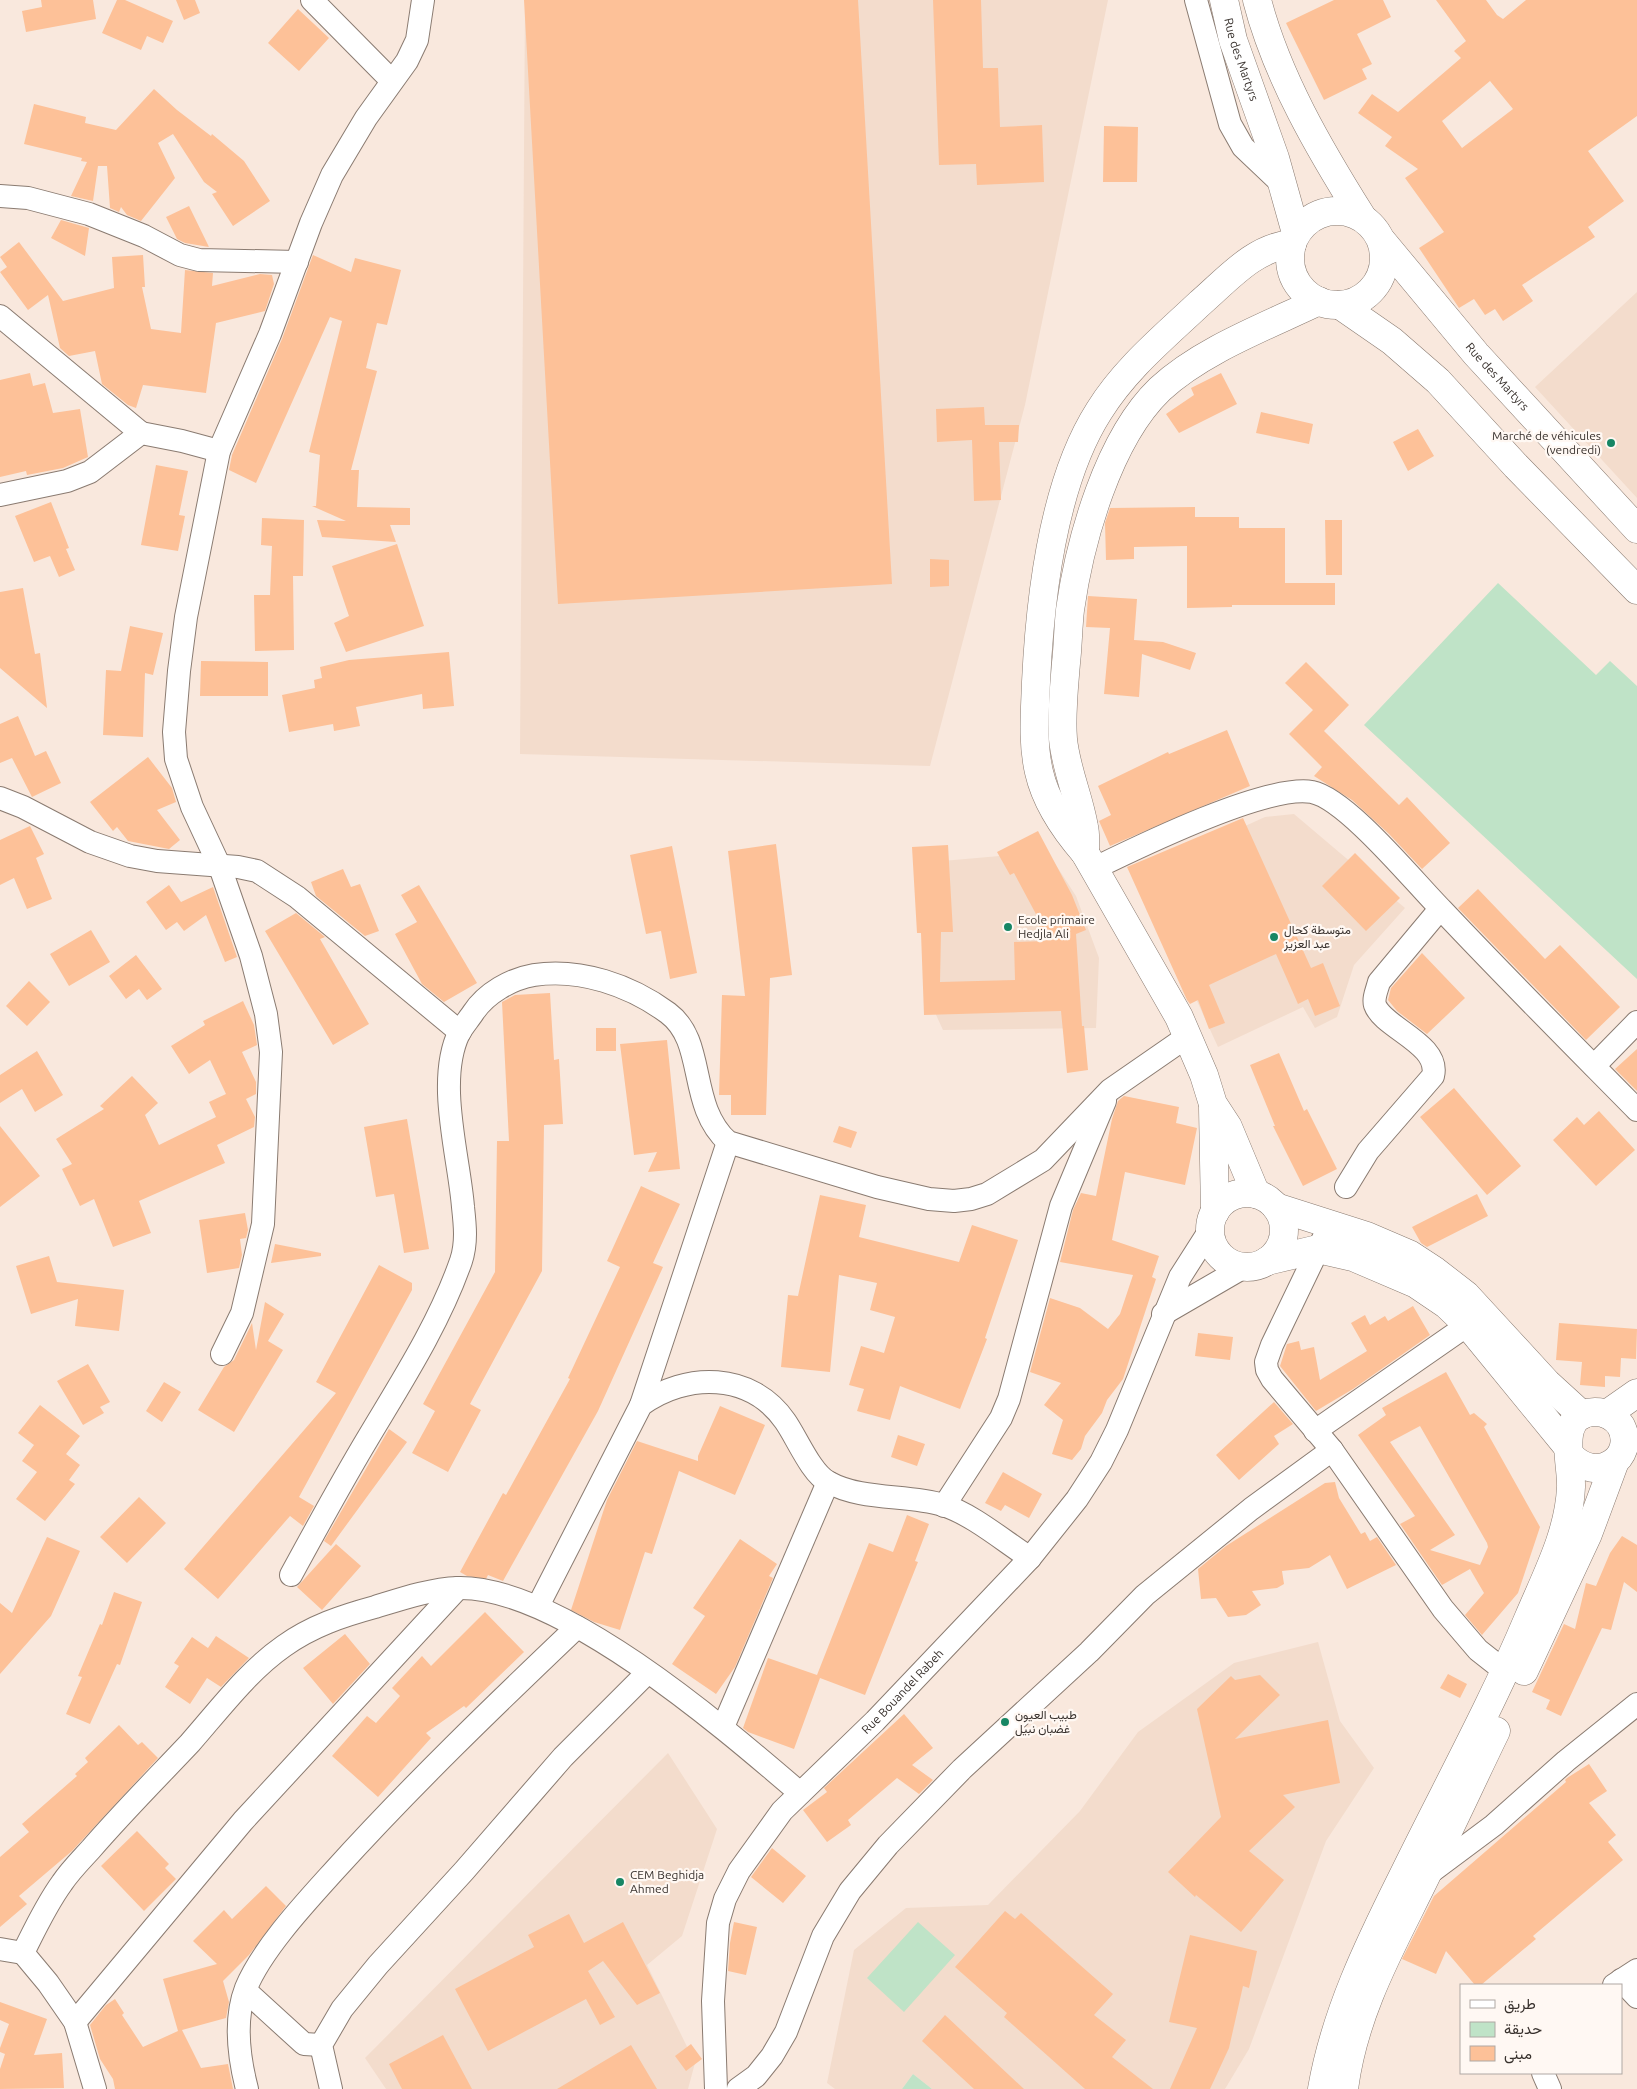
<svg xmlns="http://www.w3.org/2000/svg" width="1637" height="2089" font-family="Ubuntu,Vazirmatn,sans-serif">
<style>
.built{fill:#f3dccc}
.green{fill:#bfe3c7}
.building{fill:#fdc198;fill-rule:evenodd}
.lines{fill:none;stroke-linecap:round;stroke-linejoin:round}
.street-casing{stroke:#8a7b71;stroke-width:24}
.secondary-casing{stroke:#8a7b71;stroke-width:29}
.street{stroke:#fff;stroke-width:22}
.secondary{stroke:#fff;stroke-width:28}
.poi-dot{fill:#178664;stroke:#fff8f3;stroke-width:2}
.labels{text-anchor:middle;stroke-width:4.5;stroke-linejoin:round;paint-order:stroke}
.street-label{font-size:12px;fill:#38312d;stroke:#fff8f3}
.poi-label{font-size:12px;fill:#38312d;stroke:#fff8f3;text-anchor:start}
</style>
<rect width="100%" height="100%" fill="#f9e8dd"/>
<path class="built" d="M525,0H1108L1025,405L930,766L520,754Z
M1637,292V498L1535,387Z
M1294,814L1405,908L1354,965L1337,1017L1315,1028L1303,1007L1218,1047L1139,874L1265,817Z
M1041,842L1076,896L1099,958L1096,1028L943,1030L926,993L931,862L1011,855Z
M1318,1642L1340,1721L1374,1768L1326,1841L1249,2049L1225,2089H932L913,2074L902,2089H835L827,2083L854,1950L906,1908L988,1905L1080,1811L1138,1732L1234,1663Z
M668,1753L717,1829L682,1936L647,1965L695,2063L688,2089H386L365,2058Z"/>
<path class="green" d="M1498,583L1596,675L1610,661L1637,686V979L1364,725Z
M918,1922L955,1955L904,2012L867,1978Z
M913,2074L932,2089H902Z"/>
<path class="building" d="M41,0H93L96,19L26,32L22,11L42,7Z
M117,0H125L173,21L163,43L147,36L141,50L102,33Z
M176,0H195L200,13L184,20Z
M524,0H858L892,584L558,604Z
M933,0H981L983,68H998L1000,127L1042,125L1044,182L977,185L976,164L939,165Z
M1334,0H1383L1391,17L1357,34L1372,64L1362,69L1367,79L1324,100L1286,23Z
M1436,0H1486L1497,15L1503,19L1526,0H1637V116L1588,151L1624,201L1588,227L1595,237L1522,285L1533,301L1503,321L1495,309L1485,315L1474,299L1459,308L1419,248L1444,232L1405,178L1418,169L1385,146L1392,137L1358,113L1372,94L1398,112L1461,58L1454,51L1466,41ZM1490,81L1513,109L1462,148L1442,121Z
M298,9L329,38L299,71L268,43Z
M154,89L177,110L211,136L212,134L244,161L270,201L233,226L212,194L217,192L204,182L173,134L158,143L175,178L141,221L127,215L121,207L119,212L110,208L107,166H98L93,201L71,196L87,162L81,161L82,158L24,144L34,104L86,117L85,123L116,130Z
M1104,126L1138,127L1137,182H1103Z
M189,206L209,247L185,243L177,239L166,217Z
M61,220L89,228L85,256L51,238Z
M19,242L63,301L114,288L112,257L143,255L145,287H142L151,329L181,333L185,270L213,273L212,286L260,274L272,275L274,284L265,311L216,323L206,393L143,385L136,408L128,405L102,384L95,351L69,356L60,348L48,295L28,310L0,272L7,267L0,257Z
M313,255L351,272L355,258L401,270L387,325L377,323L366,368L377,371L351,470H359L357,507L410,508V525H390L396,542L322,537L317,520L346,521L312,506H316L320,455L309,452L342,321L330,317L256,483L229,470L232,455L282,339Z
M30,373L33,386L45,383L53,413L80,409L88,457L63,468L27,475L26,471L0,477V380Z
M1221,373L1237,404L1179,433L1166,414L1194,395L1191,388Z
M984,407L985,425H1019L1018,442H999L1001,500L974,501L972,440L937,442L936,409Z
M1261,412L1313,424L1309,444L1256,433Z
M1418,429L1434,456L1408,471L1393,442Z
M156,465L188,471L179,515L185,516L178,551L141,545Z
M51,502L69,548L66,549L75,570L59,577L50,556L34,562L15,516Z
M1195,507V517H1239V528H1285V583H1335V605H1232V607L1187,608V546L1134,547V559L1106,560L1105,523L1110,508Z
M262,518L304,520L303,576H293L294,650L255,651L254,595H270L272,546L261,545Z
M1325,520H1342V575H1326Z
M397,544L424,626L346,652L334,623L349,616L332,566Z
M930,559L949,560V586L930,587Z
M23,588L35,654L40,653L47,708L0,668V592Z
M1088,596L1137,599L1134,640L1163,642L1196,653L1190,670L1142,654L1139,697L1104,694L1110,628L1086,627Z
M130,626L163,633L153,675L145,673L143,737L103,735L106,670L121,671Z
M449,652L454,706L423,709L422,694L356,707L360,726L334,731L333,724L289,732L282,695L315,688L314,680L322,678L320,667L349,660Z
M201,661L268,662V696H200Z
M1306,662L1349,705L1324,731L1399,805L1407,797L1450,843L1422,869L1389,834L1352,800L1314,776L1322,767L1289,734L1313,710L1285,683Z
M18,716L35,756L46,751L61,783L32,797L12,758L0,763V724Z
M1227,730L1250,786L1110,846L1099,821L1111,815L1098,786L1168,752L1169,754Z
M148,757L172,788L176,802L157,810L180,840L169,849L128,841L117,827L113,831L90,802Z
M1243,818L1311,968L1323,963L1340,1006L1315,1016L1308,999L1298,1004L1276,954L1209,985L1225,1023L1209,1029L1198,1000L1190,1004L1187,1000L1127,867Z
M30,826L44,854L36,858L52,899L27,909L14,878L0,885V840Z
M1038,831L1072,895L1086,930L1076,934L1082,1026H1084L1088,1070L1067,1073L1061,1011L924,1015L921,933H917L912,847L948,845L953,932H941L940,982L1015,980L1014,942L1045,941L1035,917L1037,916L1014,873L1010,875L997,852Z
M776,844L792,975L770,978L766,1115H731V1095H719L722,995L745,996L728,851Z
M672,846L697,973L670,979L661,931L646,934L630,855Z
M1355,853L1400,898L1366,931L1322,886Z
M343,869L351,887L360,884L379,931L365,936L316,896L311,882Z
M169,885L181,902L213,887L237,957L225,962L206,915L184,931L177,922L166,930L146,902Z
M419,885L477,983L444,1002L422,984L395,934L417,922L401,895Z
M1478,889L1545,959L1560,945L1620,1007L1586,1040L1458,908Z
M296,913L325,937L320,939L369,1024L333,1045L265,931Z
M91,930L110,962L69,986L50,954Z
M1422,953L1465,998L1427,1034L1397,1011L1388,1000L1391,988Z
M136,955L162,989L147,1000L139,989L126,999L109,976Z
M29,981L50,1002L27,1026L6,1006Z
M550,993L554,1060L559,1059L563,1124L544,1125L542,1271L470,1404L481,1410L448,1472L412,1453L435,1411L423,1404L495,1272L497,1141H509L502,1002L515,995Z
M243,1001L254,1025L257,1045L242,1052L256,1082V1094L246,1099L255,1117L254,1127L217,1145L225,1163L139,1201L151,1233L113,1247L94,1199L80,1206L62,1169L72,1164L56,1139L104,1109L100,1106L132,1076L158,1103L145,1115L159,1145L216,1117L209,1102L226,1094L210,1060L189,1074L171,1046L205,1025L203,1021Z
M596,1028H616V1051H596Z
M667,1040L680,1169L648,1172L657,1152L634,1155L620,1044Z
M1637,1049V1091L1615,1069Z
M37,1051L63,1095L35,1112L22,1089L0,1103V1075Z
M1279,1053L1304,1111L1307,1109L1337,1169L1303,1186L1273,1126H1275L1250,1065Z
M1454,1088L1521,1166L1487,1195L1420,1117Z
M1124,1096L1179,1107L1176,1123L1197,1128L1185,1185L1125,1172L1112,1240L1159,1256L1152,1277L1156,1279L1123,1379L1107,1400L1102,1413L1085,1436L1081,1449L1072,1460L1052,1454L1063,1420L1044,1405L1061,1383L1030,1372L1050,1298L1080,1308L1108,1329L1120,1314L1133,1275L1060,1262L1073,1210L1081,1193L1096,1196L1112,1119L1118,1101Z
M1599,1111L1635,1150L1596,1186L1553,1140L1577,1117L1584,1125Z
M407,1119L429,1249L404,1253L394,1194L376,1197L364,1127Z
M0,1126L40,1176L0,1207Z
M839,1126L857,1132L851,1148L833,1142Z
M641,1186L680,1204L653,1263L663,1267L598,1411L503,1581L488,1575L486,1579L467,1576L460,1572L503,1493L506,1495L570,1379L568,1378L620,1267L607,1261Z
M1477,1194L1488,1216L1427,1247L1421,1243L1412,1227Z
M820,1195L866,1205L859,1237L959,1262L972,1225L1018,1240L985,1338L987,1339L960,1409L900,1386L890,1420L857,1411L864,1389L849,1385L861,1346L884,1353L895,1317L870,1310L877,1283L839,1275L830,1372L781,1367L788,1295L798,1296Z
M245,1213L248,1230L246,1238L240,1239L242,1255L239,1268L207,1273L199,1220Z
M275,1244L321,1253V1256L271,1263Z
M49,1256L57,1282L124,1290L119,1331L75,1326L78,1299L31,1314L16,1266Z
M379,1265L412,1283V1290L299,1497L314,1506L303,1526L290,1516L218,1599L184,1569L336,1393L316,1382Z
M265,1302L284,1314L268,1341L283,1350L234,1432L198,1410L224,1367L234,1360L252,1323L256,1350Z
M1413,1306L1430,1335L1353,1389L1316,1411L1280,1366L1287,1344L1299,1341L1301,1350L1314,1347L1320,1380L1367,1351L1351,1323L1365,1315L1370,1325L1385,1316L1388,1321Z
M1559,1323L1637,1329L1636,1359L1621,1358L1620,1377L1605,1376V1387L1580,1385L1582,1362L1556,1360Z
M1198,1333L1233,1337L1230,1360L1195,1356Z
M88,1364L110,1402L100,1407L104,1413L83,1425L57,1381Z
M1446,1372L1470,1415L1474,1413L1487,1424L1484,1427L1540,1527L1518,1593L1482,1635L1465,1615L1484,1593L1470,1569L1442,1585L1400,1524L1415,1516L1358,1435L1386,1415L1382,1408ZM1420,1426L1487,1543L1488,1547L1480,1565L1430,1550L1455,1535L1390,1442Z
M164,1382L181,1392L162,1422L146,1411Z
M1274,1402L1293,1424L1274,1436L1279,1444L1239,1480L1216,1455Z
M40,1405L80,1436L66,1454L80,1465L69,1480L75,1484L45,1521L16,1499L37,1472L22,1461L34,1445L18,1433Z
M720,1406L765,1425L735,1495L679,1471L652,1554L645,1552L620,1630L594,1622L571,1610L607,1500L637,1441L698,1461V1456Z
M389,1429L407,1442L331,1546L324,1541Z
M898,1435L925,1444L917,1466L891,1457Z
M1003,1472L1042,1494L1029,1518L1005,1505L1001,1511L985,1503Z
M1335,1482L1339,1498L1361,1534L1365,1532L1370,1541L1377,1537L1396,1565L1347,1589L1330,1555L1309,1568L1282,1571L1284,1584L1277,1588L1252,1591L1261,1605L1246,1615L1228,1617L1216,1598L1201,1599L1198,1569L1226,1546L1325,1483Z
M139,1497L166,1523L127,1563L100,1537Z
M907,1515L929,1524L915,1561L918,1562L865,1695L820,1678L794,1749L748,1732L743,1728L768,1658L817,1675L869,1543L893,1552Z
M1622,1536L1637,1545V1592L1624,1582L1611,1630L1602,1628L1561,1716L1546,1709L1550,1700L1532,1692L1564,1624L1575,1629L1586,1583L1596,1586L1610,1553Z
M47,1537L80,1551L51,1616L0,1674V1603L12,1613Z
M740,1539L777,1564L769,1576L773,1578L735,1667L716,1694L672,1664L705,1616L693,1608Z
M336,1544L361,1566L322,1610L297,1587Z
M114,1592L142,1602L120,1665L117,1664L90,1724L66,1714L82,1677L78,1676L100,1624L102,1625Z
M485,1612L524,1652L466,1708L464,1706L426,1733L431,1738L378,1797L332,1756L367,1716L376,1723L400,1696L392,1688L422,1656L431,1666Z
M345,1634L370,1664L333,1704L303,1668Z
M216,1636L249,1658L221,1687L207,1678L190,1704L165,1687L179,1666L174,1663L192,1637L208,1648Z
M1448,1674L1467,1684L1460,1698L1440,1688Z
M1260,1675L1280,1695L1235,1739L1328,1720L1340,1783L1283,1795L1295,1807L1249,1851L1284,1880L1241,1932L1196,1895L1195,1897L1168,1872L1221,1817L1197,1709L1231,1676L1235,1680Z
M904,1714L933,1748L912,1765L933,1780L919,1794L897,1778L848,1820L851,1825L827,1842L803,1810L827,1792L824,1788Z
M119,1725L138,1745L142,1742L158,1758L72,1851L19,1896L27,1904L0,1927V1857L29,1832L22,1824L77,1776L75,1774L88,1762L85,1758Z
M1589,1764L1607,1791L1589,1803L1616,1835L1608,1842L1623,1860L1533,1936L1536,1939L1481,1985H1475L1446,1951L1436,1974L1402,1959L1434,1896L1566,1782L1565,1780L1567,1778Z
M137,1831L169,1864L165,1868L176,1879L144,1911L101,1866Z
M772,1848L806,1876L783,1903L751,1877Z
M266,1886L286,1906L249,1955L223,1981L229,2002L226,2018L182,2030L201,2068L228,2064L233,2089H115L113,2079L100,2059L90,2025L106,2005L115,1999L124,2013L122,2015L143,2047L178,2031L163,1979L217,1964L193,1941L224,1910L232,1919Z
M1005,1911L1015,1919L1021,1913L1113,1994L1094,2015L1126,2040L1112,2057L1153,2089H1085L1004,2017L1007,2013L955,1967Z
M569,1914L584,1943L623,1922L660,1993L637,2005L603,1961L588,1971L615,2017L600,2025L586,1999L488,2051L455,1989L534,1947L528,1935Z
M734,1922L757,1927L746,1975L728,1971L730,1943Z
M1190,1935L1257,1951L1249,1988L1243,1986L1229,2048L1210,2089H1170L1197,2028L1169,2022Z
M0,2002L47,2019L34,2055L62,2053L64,2088L0,2089V2069L5,2054L0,2052V2048L9,2024L0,2020Z
M945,2015L1024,2089H974L922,2041Z
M443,2035L472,2089H402L389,2064Z
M691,2044L702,2059L686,2071L675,2056Z
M631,2045L657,2089H557Z"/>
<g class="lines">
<defs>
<g id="street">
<path d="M312,0L392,81"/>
<path d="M1196,0L1230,124L1243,147L1282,184"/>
<path d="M0,196L28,198L89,214L144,236L180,255L199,260L297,262"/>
<path d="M0,316L141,433"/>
<path d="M0,495L67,481L90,472L141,433L182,441L219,451"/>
<path d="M0,798L23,807L90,842L130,856L157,861L238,867L257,871L297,897L460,1032"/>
<path d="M1093,869C1138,847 1266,784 1312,792C1347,799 1415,883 1442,910C1506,978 1572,1044 1637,1110"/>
<path d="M1594,1066L1637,1022"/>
<path d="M1346,1187L1368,1151L1433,1076C1441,1044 1383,1028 1375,1005C1373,998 1377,990 1379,982L1440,909"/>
<path d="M1324,1237L1272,1345L1266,1362L1267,1370L1272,1379L1332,1450L1443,1609L1478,1650L1506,1672"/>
<path d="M1163,1314L1244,1267"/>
<path d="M222,1354L242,1313L263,1224L271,1052L266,1014L251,956L220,867L192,807L176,759L174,732L179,671L186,617L219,451L270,334L311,223L332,175L366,118L407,61L417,40L423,0"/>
<path d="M641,1405L728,1142"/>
<path d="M1315,1431L1482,1315"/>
<path d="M944,1506L1001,1418L1009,1399L1061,1206L1105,1101"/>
<path d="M291,1575C316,1529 341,1483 368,1438C402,1381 439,1324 461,1261C467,1243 465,1225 463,1207C459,1156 436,1081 459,1033C463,1026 469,1019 473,1013C486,993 511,979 534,975C580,968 630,985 668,1013C707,1042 687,1105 728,1142L877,1187L929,1199L954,1201L971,1199L987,1194L1043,1160L1110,1090L1188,1036"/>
<path d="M538,1606L641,1405C686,1372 751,1372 785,1421C797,1438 811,1473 828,1482C862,1501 907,1494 943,1505C972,1514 1005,1542 1030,1558"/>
<path d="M723,1727L828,1482"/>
<path d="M1427,1875L1494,1825L1566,1761L1637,1704"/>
<path d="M0,1949L23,1953"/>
<path d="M1621,1980L1637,1997"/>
<path d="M1614,1985L1637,1970"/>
<path d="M246,1991L304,2044L321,2045"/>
<path d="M75,2022L243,1821L458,1588"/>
<path d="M1543,2073L1550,2089"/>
<path d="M95,2089L75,2022L48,1983L23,1953C35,1929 46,1905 62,1883C70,1871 81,1860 91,1849C123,1812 157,1778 190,1743C219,1710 248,1671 284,1646C312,1626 342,1616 375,1607C401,1599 430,1589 458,1588C560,1586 723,1727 800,1793"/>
<path d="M247,2089C239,2058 234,2019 246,1988C262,1949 306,1902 334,1871C411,1786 494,1706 577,1627"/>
<path d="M331,2089L321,2045L342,2009L378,1965L464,1871L563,1757L647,1673"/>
<path id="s1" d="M716,2089L713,2001L718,1923L725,1899L739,1871L782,1811L875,1721L1030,1558L1077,1499L1101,1462L1117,1430L1180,1277L1210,1230"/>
<path d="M738,2089L756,2076L772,2056L786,2032L823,1936L850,1891L888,1845L962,1769L1089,1652L1145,1595L1251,1509L1332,1450"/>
</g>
<g id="secondary">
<path id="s2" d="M1224,0L1233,40L1275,158L1296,233"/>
<path d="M1257,0C1277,77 1320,150 1362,217"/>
<circle cx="1337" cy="258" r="47"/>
<path id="s3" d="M1382,241L1476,354L1637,529"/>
<path d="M1340,305L1392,341L1438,381L1516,466L1637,590"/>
<path d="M1085,853C1085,845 1086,835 1084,827C1079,797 1066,770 1063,739C1061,714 1064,688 1066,663C1068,646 1068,628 1070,610C1080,540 1108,439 1160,389C1202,350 1267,326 1319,301"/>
<path d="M1213,1108L1215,1212"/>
<circle cx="1247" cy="1230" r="37"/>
<path d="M1256,1194L1228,1127L1213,1104L1204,1075L1179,1017L1085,853C1065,830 1046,803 1039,772C1032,742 1035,712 1036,682C1040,598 1053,483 1099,411C1125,369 1163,338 1199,304C1227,280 1254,247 1292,244"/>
<path d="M1276,1207L1367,1236L1409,1254L1435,1271L1466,1295L1547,1383L1582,1415"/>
<path d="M1267,1261L1318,1249L1353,1257L1416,1284L1447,1305L1468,1325L1567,1446"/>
<path d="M1607,1414L1637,1393"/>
<path d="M1524,1671L1588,1534L1614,1464"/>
<path d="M1322,2089C1335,2014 1368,1946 1402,1878C1444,1792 1491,1707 1528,1619C1546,1576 1569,1534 1571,1487C1572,1462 1555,1413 1595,1412C1606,1412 1615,1417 1621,1426C1637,1458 1596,1485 1570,1455"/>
<path d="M1344,2089C1354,2010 1393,1944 1427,1874C1451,1827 1473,1778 1496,1731"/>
</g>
</defs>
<use href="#street" class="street-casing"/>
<use href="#secondary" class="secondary-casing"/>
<use href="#street" class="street"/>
<use href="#secondary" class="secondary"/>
</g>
<g class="poi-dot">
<circle cx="1611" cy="443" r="5"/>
<circle cx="1008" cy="927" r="5"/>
<circle cx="1274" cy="937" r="5"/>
<circle cx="1005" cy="1722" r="5"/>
<circle cx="620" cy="1882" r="5"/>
</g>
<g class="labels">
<g class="street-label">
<text dy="4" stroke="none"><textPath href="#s2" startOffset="62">Rue des Martyrs</textPath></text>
<text dy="4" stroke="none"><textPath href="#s3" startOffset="178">Rue des Martyrs</textPath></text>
<text dy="4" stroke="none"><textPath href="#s1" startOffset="466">Rue Bouandel Rabeh</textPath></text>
</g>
<g class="poi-label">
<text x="1601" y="440" text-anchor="end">Marché de véhicules<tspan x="1601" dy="14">(vendredi)</tspan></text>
<text x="1018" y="924">Ecole primaire<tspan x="1018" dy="14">Hedjla Ali</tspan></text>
<text x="1284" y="934">متوسطة كحال<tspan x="1284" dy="14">عبد العزيز</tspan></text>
<text x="1015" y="1719">طبيب العيون<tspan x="1015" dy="14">غضبان نبيل</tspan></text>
<text x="630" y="1879">CEM Beghidja<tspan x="630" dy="14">Ahmed</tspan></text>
</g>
</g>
<rect x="1460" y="1984" width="162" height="90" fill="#fff8f3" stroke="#afa8a4"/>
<rect x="1470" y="2000" width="25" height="8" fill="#ffffff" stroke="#afa8a4"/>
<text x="1504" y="2009" font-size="15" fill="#38312d">طريق</text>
<rect x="1470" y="2022" width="25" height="15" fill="#bfe3c7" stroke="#afa8a4"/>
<text x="1504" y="2034" font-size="15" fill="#38312d">حديقة</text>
<rect x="1470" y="2046" width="25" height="15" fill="#fdc198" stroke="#afa8a4"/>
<text x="1504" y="2059" font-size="15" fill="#38312d">مبنى</text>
</svg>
